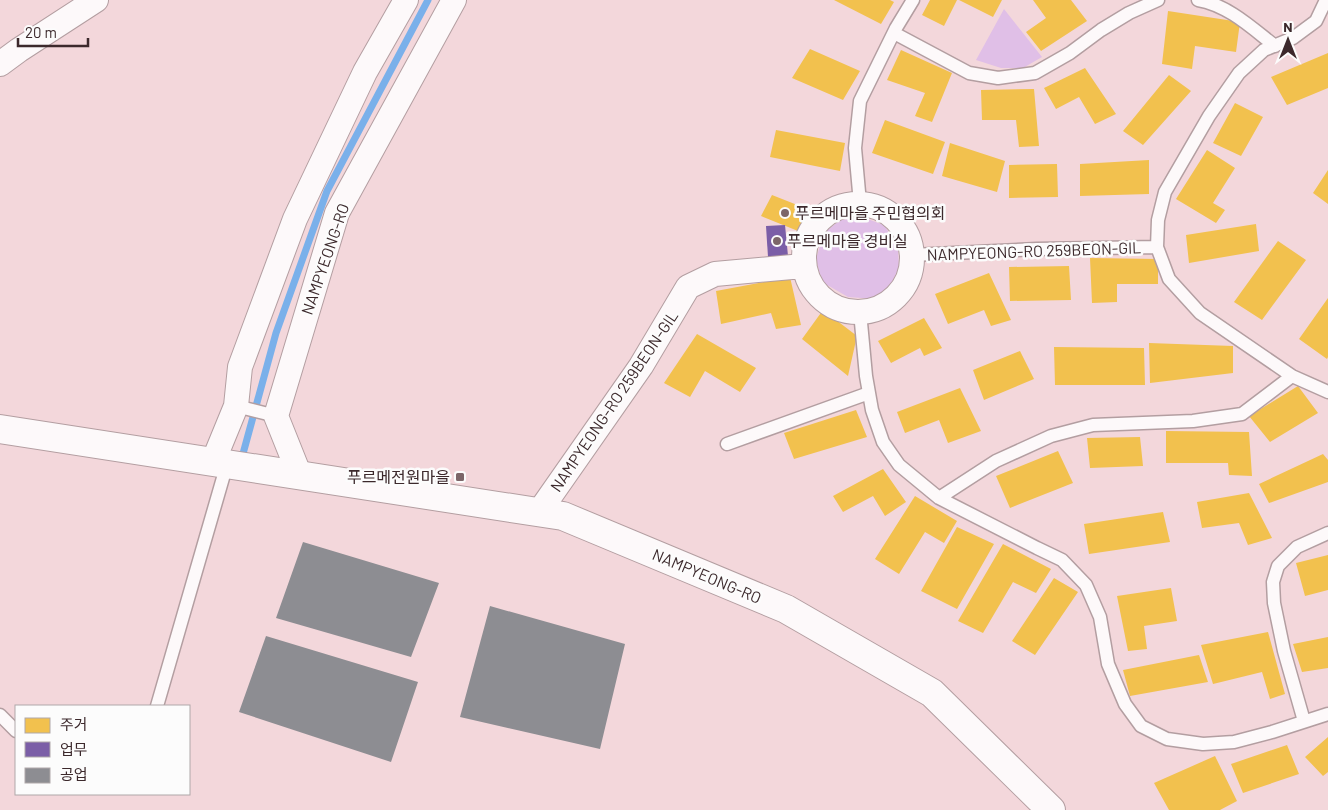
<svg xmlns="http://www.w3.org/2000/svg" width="1328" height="810" font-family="Barlow,'Noto Sans KR',sans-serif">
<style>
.green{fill:#e0bfe7}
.homes{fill:#f2c14e}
.offices{fill:#7b5ea7}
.industry{fill:#8d8d92}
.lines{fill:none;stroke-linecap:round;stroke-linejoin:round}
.stream{stroke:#7ab0ea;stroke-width:7}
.service-casing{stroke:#b39ea1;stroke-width:15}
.minor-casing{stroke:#b39ea1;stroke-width:26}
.tertiary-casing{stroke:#b39ea1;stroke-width:30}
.service{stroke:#fdf9fa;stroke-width:12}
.minor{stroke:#fdf9fa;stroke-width:24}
.tertiary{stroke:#fdf9fa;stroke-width:28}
.poi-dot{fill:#7c6669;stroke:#fcfcfc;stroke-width:2}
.labels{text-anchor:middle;stroke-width:5;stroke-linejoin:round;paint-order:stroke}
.poi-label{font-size:16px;fill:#3c292c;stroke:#fcfcfc;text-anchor:start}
.street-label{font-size:16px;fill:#3c292c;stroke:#fcfcfc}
</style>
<rect width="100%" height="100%" fill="#f3d7db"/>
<path class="green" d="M1004,9L1042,57L1023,68H1001L976,60Z
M862,217L884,225L898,247L899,268L890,286L875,299L848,297L822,282L816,259L824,233L840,220Z"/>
<path class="homes" d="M834,0H890L894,2L881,24Z
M930,0H957L944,26L922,15Z
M959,0H1002L993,17Z
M1033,0H1071L1087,21L1041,51L1026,32L1046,18Z
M1168,11L1240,22L1236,52L1195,46L1192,69L1162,64Z
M810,49L860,71L843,100L792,78Z
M901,50L952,73L932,122L915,116L925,93L887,80Z
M1328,53V88L1287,105L1271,77Z
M1085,68L1116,114L1095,124L1079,97L1056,109L1044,88Z
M1169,75L1191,91L1143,145L1123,131Z
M1034,89L1039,146L1019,147L1016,120H982L981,90Z
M1235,103L1263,117L1241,156L1213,143Z
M885,120L945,142L933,174L872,153Z
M776,130L845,143L840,171L770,157Z
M950,143L1005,161L997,192L942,176Z
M1207,150L1235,168L1213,203L1225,210L1216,223L1176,199Z
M1149,160V194L1080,196V164Z
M1057,164L1058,197L1009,198V165Z
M1328,170V204L1313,193Z
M772,195L810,210L798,231L761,216Z
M1256,224L1259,251L1189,263L1186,235Z
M1278,241L1306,260L1262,320L1234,302Z
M1090,258L1158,259V284H1117V302L1092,303Z
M1069,266L1071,300L1010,301L1009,267Z
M989,273L1011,320L991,326L984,310L948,324L935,294Z
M790,277L801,325L776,329L771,313L721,324L716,291Z
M1328,298V357L1327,359L1299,339Z
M823,310L857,336L848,376L802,339Z
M924,318L942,348L924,356L920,348L891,363L878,341Z
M697,334L756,368L740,392L705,371L690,397L664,383Z
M1149,343L1233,346V373L1150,383Z
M1054,347L1144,348L1145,385H1055Z
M1020,351L1034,379L984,400L973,370Z
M1298,386L1318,413L1270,442L1249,416Z
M960,388L981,431L948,443L939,420L905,433L897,412Z
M856,410L867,437L794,459L784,433Z
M1166,431L1249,432L1252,476L1229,475L1228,463H1166Z
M1140,437L1143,466L1090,468L1087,438Z
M1058,451L1073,483L1010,508L996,476Z
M1323,454L1328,460V482L1269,503L1259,484Z
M883,469L906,502L885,516L873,496L843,512L833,496Z
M1249,493L1272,538L1248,545L1239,523L1202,528L1197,502Z
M915,496L957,521L944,543L925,532L899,574L875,559Z
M1163,512L1170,542L1089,554L1084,524Z
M957,527L994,544L957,609L921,591Z
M1003,544L1051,569L1036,593L1013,582L983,633L958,621Z
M1328,555V590L1305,596L1296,563Z
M1054,578L1078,592L1035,655L1012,641Z
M1171,588L1177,621L1144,626L1147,649L1128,651L1117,596Z
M1268,632L1285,694L1270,699L1262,672L1213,684L1201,645Z
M1328,637V668L1302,672L1293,644Z
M1199,655L1208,682L1130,696L1123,670Z
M1328,737V772L1323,776L1305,757Z
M1287,745L1299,774L1243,793L1231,764Z
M1215,756L1237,801L1220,810H1169L1154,783Z"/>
<path class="offices" d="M785,225L788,256L768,257L766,226Z"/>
<path class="industry" d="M303,542L439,583L411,657L276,618Z
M490,606L625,644L600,749L460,717Z
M266,636L418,682L391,762L239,712Z"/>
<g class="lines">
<path class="stream" d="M241,461L276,333L327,191L428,0"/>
<defs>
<path id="service" d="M1198,0C1228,5 1252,28 1275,46
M1326,0L1316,21L1293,38L1264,50L1239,73L1209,116L1165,192L1158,220L1157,247L1169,279L1200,313L1292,376L1328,392
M894,33L969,73L998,78L1035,73L1070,53L1101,30L1129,13L1158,0
M860,203L855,148L860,101L896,28L913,0
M912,255L1037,249L1157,247
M860,312L866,376L872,410L883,442L899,465L939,498L1037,548L1062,560L1086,585L1100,617L1108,664L1125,704L1141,726L1167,739L1203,744L1234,742L1272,732L1328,714
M236,406L276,416
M727,444L869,393
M939,498L996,461L1051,436L1093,425L1193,421L1242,414L1292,376
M157,706L227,464
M0,715L16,731
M1304,721L1284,651L1274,603L1273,582L1278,566L1297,547L1328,533"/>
<path id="minor" d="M0,64L19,50L96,0
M804 258a54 54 0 1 1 108 0a54 54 0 1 1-108 0Z
M213,462L236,406L240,367L295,219L365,72L406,0
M300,476L276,416L337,213L454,0
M539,512L641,366L688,287L715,274L803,266"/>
<path id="tertiary" d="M0,429L563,516L786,609L932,693L1051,810"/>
</defs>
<use href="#service" class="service-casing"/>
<use href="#minor" class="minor-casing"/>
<use href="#tertiary" class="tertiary-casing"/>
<use href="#service" class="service"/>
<use href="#minor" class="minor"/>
<use href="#tertiary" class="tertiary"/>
</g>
<g class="poi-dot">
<circle cx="785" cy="213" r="5"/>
<circle cx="777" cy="241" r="5"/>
<rect x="455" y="472" width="10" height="10" rx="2.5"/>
</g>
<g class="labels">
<g class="poi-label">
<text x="795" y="219">푸르메마을 주민협의회</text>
<text x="787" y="247">푸르메마을 경비실</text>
<text x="450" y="483" text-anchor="end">푸르메전원마을</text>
</g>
<g class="street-label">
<text transform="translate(1034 251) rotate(-2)" y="6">NAMPYEONG-RO 259BEON-GIL</text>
<text transform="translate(325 259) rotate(-71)" y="6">NAMPYEONG-RO</text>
<text transform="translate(614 401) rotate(-56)" y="6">NAMPYEONG-RO 259BEON-GIL</text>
<text transform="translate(707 576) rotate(23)" y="6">NAMPYEONG-RO</text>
</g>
</g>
<rect x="15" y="705" width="175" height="90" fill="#fcfcfc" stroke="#afa8a9"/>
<rect x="25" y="718" width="25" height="15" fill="#f2c14e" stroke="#afa8a9"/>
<text x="60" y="730" font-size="15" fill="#3c292c">주거</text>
<rect x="25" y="742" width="25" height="15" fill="#7b5ea7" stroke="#afa8a9"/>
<text x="60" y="755" font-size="15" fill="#3c292c">업무</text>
<rect x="25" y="768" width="25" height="15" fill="#8d8d92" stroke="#afa8a9"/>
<text x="60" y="780" font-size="15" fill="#3c292c">공업</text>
<g transform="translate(1288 40)" stroke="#fcfcfc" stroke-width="4" paint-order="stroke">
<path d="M0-4L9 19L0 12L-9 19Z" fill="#3c292c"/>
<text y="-8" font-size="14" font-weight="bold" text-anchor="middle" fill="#3c292c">N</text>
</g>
<path d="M18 38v8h70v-8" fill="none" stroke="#3c292c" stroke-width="2.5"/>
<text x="25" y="38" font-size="15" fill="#3c292c" stroke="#fcfcfc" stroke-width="4" paint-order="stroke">20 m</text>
</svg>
